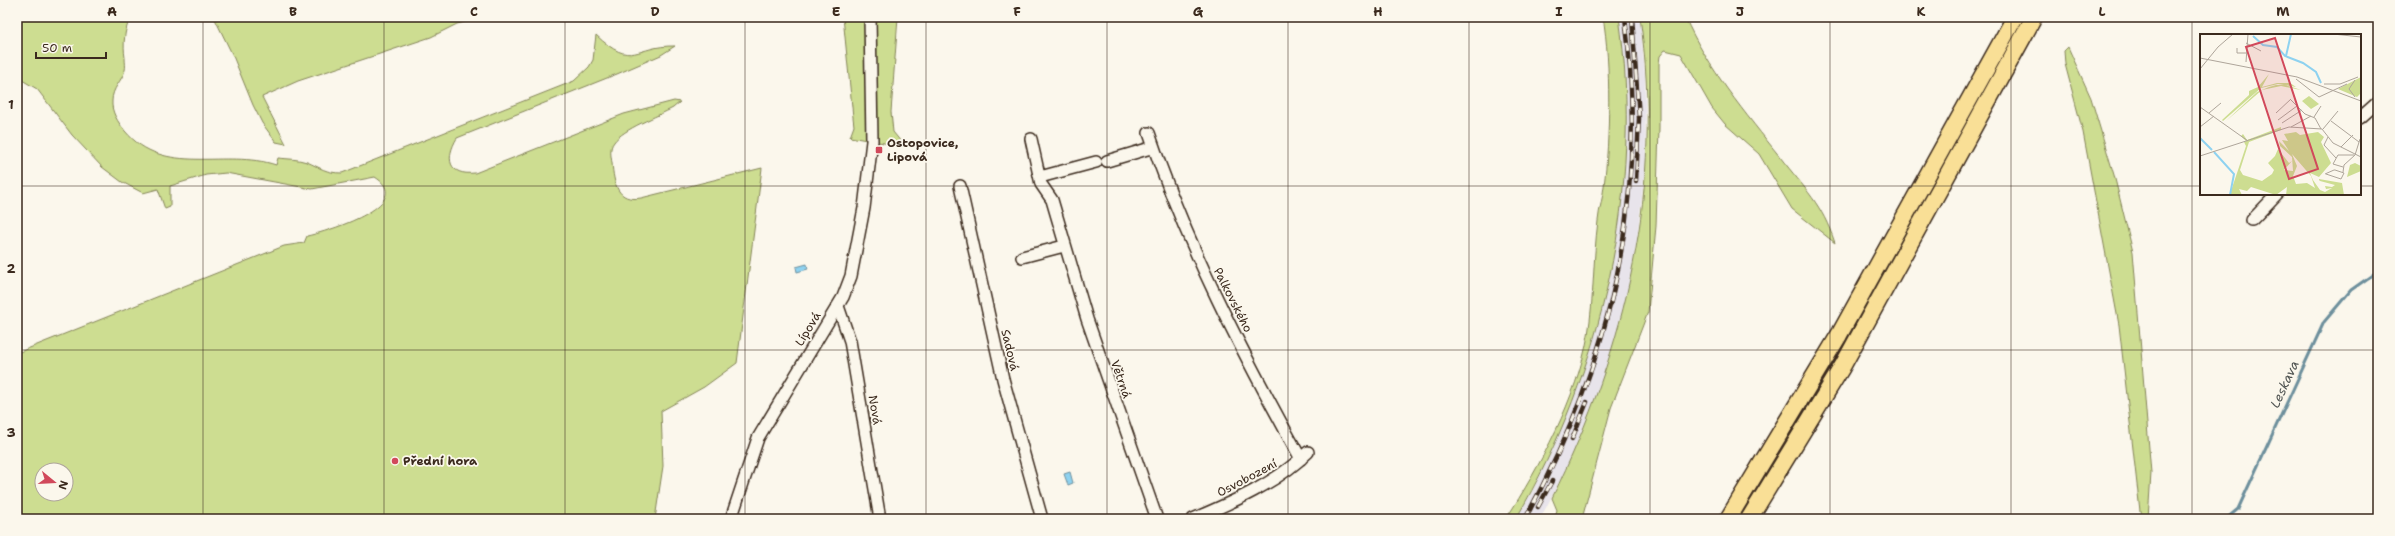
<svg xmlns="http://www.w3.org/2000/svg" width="2395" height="536" font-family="'Shantell Sans',sans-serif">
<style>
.built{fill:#e8e4eb}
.green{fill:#cddd91;stroke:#848458;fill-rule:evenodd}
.water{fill:#8ed2f0;stroke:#6d8f9c}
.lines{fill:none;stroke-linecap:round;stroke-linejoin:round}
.stream{stroke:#6d8f9c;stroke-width:3}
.minor-casing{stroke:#3b2a1e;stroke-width:14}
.highway-casing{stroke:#3b2a1e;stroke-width:19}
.minor{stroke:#fbf7ec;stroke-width:11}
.highway{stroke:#f9df96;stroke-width:16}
.rail-casing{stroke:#3b2a1e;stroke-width:4.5}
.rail{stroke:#fbf7ec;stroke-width:3;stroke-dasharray:9;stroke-linecap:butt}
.grid{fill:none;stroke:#3b2a1e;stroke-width:1;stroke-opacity:0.55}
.poi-dot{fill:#d1495b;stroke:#fbf7ec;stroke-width:1.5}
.labels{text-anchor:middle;stroke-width:3.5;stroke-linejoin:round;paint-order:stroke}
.poi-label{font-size:12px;font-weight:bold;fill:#3b2a1e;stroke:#fbf7ec;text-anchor:start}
.street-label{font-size:12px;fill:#3b2a1e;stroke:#fbf7ec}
.water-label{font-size:13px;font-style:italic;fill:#505452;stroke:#fbf7ec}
.inset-river{fill:none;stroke:#8ed2f0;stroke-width:2}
.inset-road{fill:none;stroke:#aea59a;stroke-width:1}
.view{fill:#d1495b;fill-opacity:0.15;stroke:#d1495b;stroke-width:2}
.inset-edge{fill:none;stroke:#3b2a1e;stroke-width:2}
.neatline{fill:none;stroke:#3b2a1e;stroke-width:1.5}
.grid-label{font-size:13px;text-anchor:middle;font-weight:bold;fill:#3b2a1e}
</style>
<rect width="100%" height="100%" fill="#fbf7ec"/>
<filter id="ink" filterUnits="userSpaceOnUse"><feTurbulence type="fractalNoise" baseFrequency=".025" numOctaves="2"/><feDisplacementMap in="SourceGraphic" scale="8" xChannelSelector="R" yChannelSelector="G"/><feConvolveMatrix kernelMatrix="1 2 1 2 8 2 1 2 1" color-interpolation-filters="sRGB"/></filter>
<g filter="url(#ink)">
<path class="built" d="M1619,17H1640L1645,75L1646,161L1637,240L1629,286L1611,356L1600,390L1569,464L1540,519H1516L1534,488L1591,350L1609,282L1622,196L1625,160V76Z"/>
<path class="green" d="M17,17H131C124,30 123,44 125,58C125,62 126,67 125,70C122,81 112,88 112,101C111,112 118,122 125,131C164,178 225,148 276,165L278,158C287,159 298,159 307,162C321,168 326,173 342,173L574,81L589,67L593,60L596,35C633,70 635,45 675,46L661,55L617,74L457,138C445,158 448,176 475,173L624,114L674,101L680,102L673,108C658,116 623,129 614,142C609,148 611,156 612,163C614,184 617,202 641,198L762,168L737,363L704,387L661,411L663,466L655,519H17V353L284,246L304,243L307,236C326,232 418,204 375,177L312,189L226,173L206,175L170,186V207L165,209L158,189L143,193L122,182L102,167L72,135L37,89L17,77ZM42,470H66V494H42Z
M214,17H485L457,24L431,37L298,81L262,97L286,144L276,142L262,123L253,105L233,56Z
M843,17H898L891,112L893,132L902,143L901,146L850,137L854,126L853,117Z
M1603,17H1619C1644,190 1603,369 1516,519H1506C1540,466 1577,398 1588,335C1594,298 1593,259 1598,221C1599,209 1603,198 1604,186C1610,139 1611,63 1603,17Z
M1640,17H1685C1707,68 1746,114 1780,157C1805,189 1822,204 1835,243L1792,209L1759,154L1725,124L1712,108L1681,54L1665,50L1660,56L1659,63V128L1656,226L1648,312L1611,408L1582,519H1554L1557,510L1552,498C1627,346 1664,186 1640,17Z
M2068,47L2091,98L2114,175L2133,252L2151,473L2148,519H2142L2140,511L2119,325L2083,132L2065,64L2064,51Z"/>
<path class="water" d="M807,264L808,269L797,272L796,267Z
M1070,472L1073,483L1068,485L1064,474Z"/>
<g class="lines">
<path class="stream" d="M2226,519L2238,509L2324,322L2351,290L2378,271"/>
<defs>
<path id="minor" d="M2360,118L2378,102
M1149,133C1187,247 1243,354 1301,459
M1031,139L1041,184L1052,200L1087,319L1157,519
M1107,161L1154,147
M1040,177L1096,162
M960,186L1003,379L1042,519
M2252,220L2277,194
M1022,257L1064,246
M838,306L850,341L880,519
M731,519L758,438L843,297L851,276L864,208L872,141L870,17
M1193,519C1233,502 1277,483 1308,452"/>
<path id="highway" d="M1728,519L1839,335L2015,17
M1749,519L1842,367L2034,17"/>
</defs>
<use href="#minor" class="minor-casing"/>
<use href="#highway" class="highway-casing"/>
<use href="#minor" class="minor"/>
<use href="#highway" class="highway"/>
<defs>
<path id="rail" d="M1632,17L1639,118L1636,181
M1572,439L1587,402
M1538,507L1552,481
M1525,519C1613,358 1648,200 1625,17"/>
</defs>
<use href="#rail" class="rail-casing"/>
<use href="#rail" class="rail"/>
</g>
</g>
<path class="grid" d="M203,17V519M384,17V519M565,17V519M745,17V519M926,17V519M1107,17V519M1288,17V519M1469,17V519M1650,17V519M1830,17V519M2011,17V519M2192,17V519M17,186H2201M2360,186H2378M17,350H2378"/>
<g class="poi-dot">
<rect x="875" y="146" width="8" height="8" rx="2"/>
<circle cx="395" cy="461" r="4"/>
</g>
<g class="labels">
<g class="poi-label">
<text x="887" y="147">Ostopovice,<tspan x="887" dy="14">Lipová</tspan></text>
<text x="403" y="465">Přední hora</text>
</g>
<g class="street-label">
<text transform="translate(1233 300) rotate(63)" y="4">Palkovského</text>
<text transform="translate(808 329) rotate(-59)" y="4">Lípová</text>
<text transform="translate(1010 350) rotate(77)" y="4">Sadová</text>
<text transform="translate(1121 379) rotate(71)" y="4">Větrná</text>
<text transform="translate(875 410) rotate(80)" y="4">Nová</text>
<text transform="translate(1247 478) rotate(-28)" y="4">Osvobození</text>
</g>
<g class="water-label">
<text transform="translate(2284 384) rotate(-65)" y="5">Leskava</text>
</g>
</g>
<g transform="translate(2200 34)">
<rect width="161" height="161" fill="#fbf7ec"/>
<path d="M69,40L62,53L77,49H90L96,53L78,50L61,54L23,87L22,86L49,61V57L58,53ZM161,43V59L157,63L138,55ZM84,51L92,53L101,56L81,52L62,56L26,87L57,58L69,53L76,51ZM109,62L119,70L111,75L102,67ZM81,93V96L49,108L40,136L43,141L62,147L72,140L74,136L68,129L75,122L78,115L89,129L92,127L84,136L93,137L92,123L80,112L79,107L89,117L82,106L88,107L84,100L96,98L100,101L118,98L124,103L121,108L131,129L119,143L110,139L113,146L120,156L125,158L132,154L126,155L125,152L132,153L135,151L120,147L119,146V145L142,149L144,161H86L87,153L76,161L51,153L47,157L39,155L42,161L30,160L46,112L44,108L46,107L41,102L43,100L47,106ZM92,120L111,142L115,154L107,149L96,150L93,142L97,132ZM155,129L161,132V137L147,143L150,131Z" fill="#cddd91" fill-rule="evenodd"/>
<path class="inset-river" d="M53,2L63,11L77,13L85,22L103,29L116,38L121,49M86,22L91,0M0,104L12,116M14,118L34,140L30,161"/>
<path class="inset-road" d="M133,0L161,3M46,9L61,17M37,14V19H46M0,24L97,43L161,67M46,28L48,0M0,35L18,13L33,0M96,45L119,63L147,50M155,46L149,55L155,63M124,50H140L158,43M90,65L105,80L115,84L121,95M0,73L48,107M9,79L21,69M76,79L91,65M114,83L121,72M78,86L97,72M131,87L159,108M82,89L102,76M0,93L14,82M91,93L111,82M123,95L138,77M128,103L124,111L136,124M141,113L153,101M0,122L89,93L122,95L133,109L161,123M143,133L133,130L138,121H154M143,138L144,131L155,121L160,105M125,140L134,136H135L144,139L141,145L126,140"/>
<path class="view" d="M75,4L118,135L89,145L46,13Z"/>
<rect width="161" height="161" class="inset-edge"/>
</g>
<rect width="2395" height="536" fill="none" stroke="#fbf7ec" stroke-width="44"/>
<g transform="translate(54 482) rotate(108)"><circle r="19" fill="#fbf7ec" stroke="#aea59a"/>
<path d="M0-3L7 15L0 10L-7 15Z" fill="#d1495b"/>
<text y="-6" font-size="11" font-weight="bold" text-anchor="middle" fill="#3b2a1e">N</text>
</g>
<path d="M36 52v6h70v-6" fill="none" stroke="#3b2a1e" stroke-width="2"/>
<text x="42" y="52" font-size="12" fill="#3b2a1e" stroke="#fbf7ec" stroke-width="3" paint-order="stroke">50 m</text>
<rect x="22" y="22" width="2351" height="492" class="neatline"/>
<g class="grid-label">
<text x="112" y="16">A</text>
<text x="293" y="16">B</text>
<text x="474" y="16">C</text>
<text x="655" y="16">D</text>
<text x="836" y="16">E</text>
<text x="1017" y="16">F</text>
<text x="1198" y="16">G</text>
<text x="1378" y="16">H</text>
<text x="1559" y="16">I</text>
<text x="1740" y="16">J</text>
<text x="1921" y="16">K</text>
<text x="2102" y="16">L</text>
<text x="2283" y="16">M</text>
<text x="11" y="109">1</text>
<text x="11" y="273">2</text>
<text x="11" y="437">3</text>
</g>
</svg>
